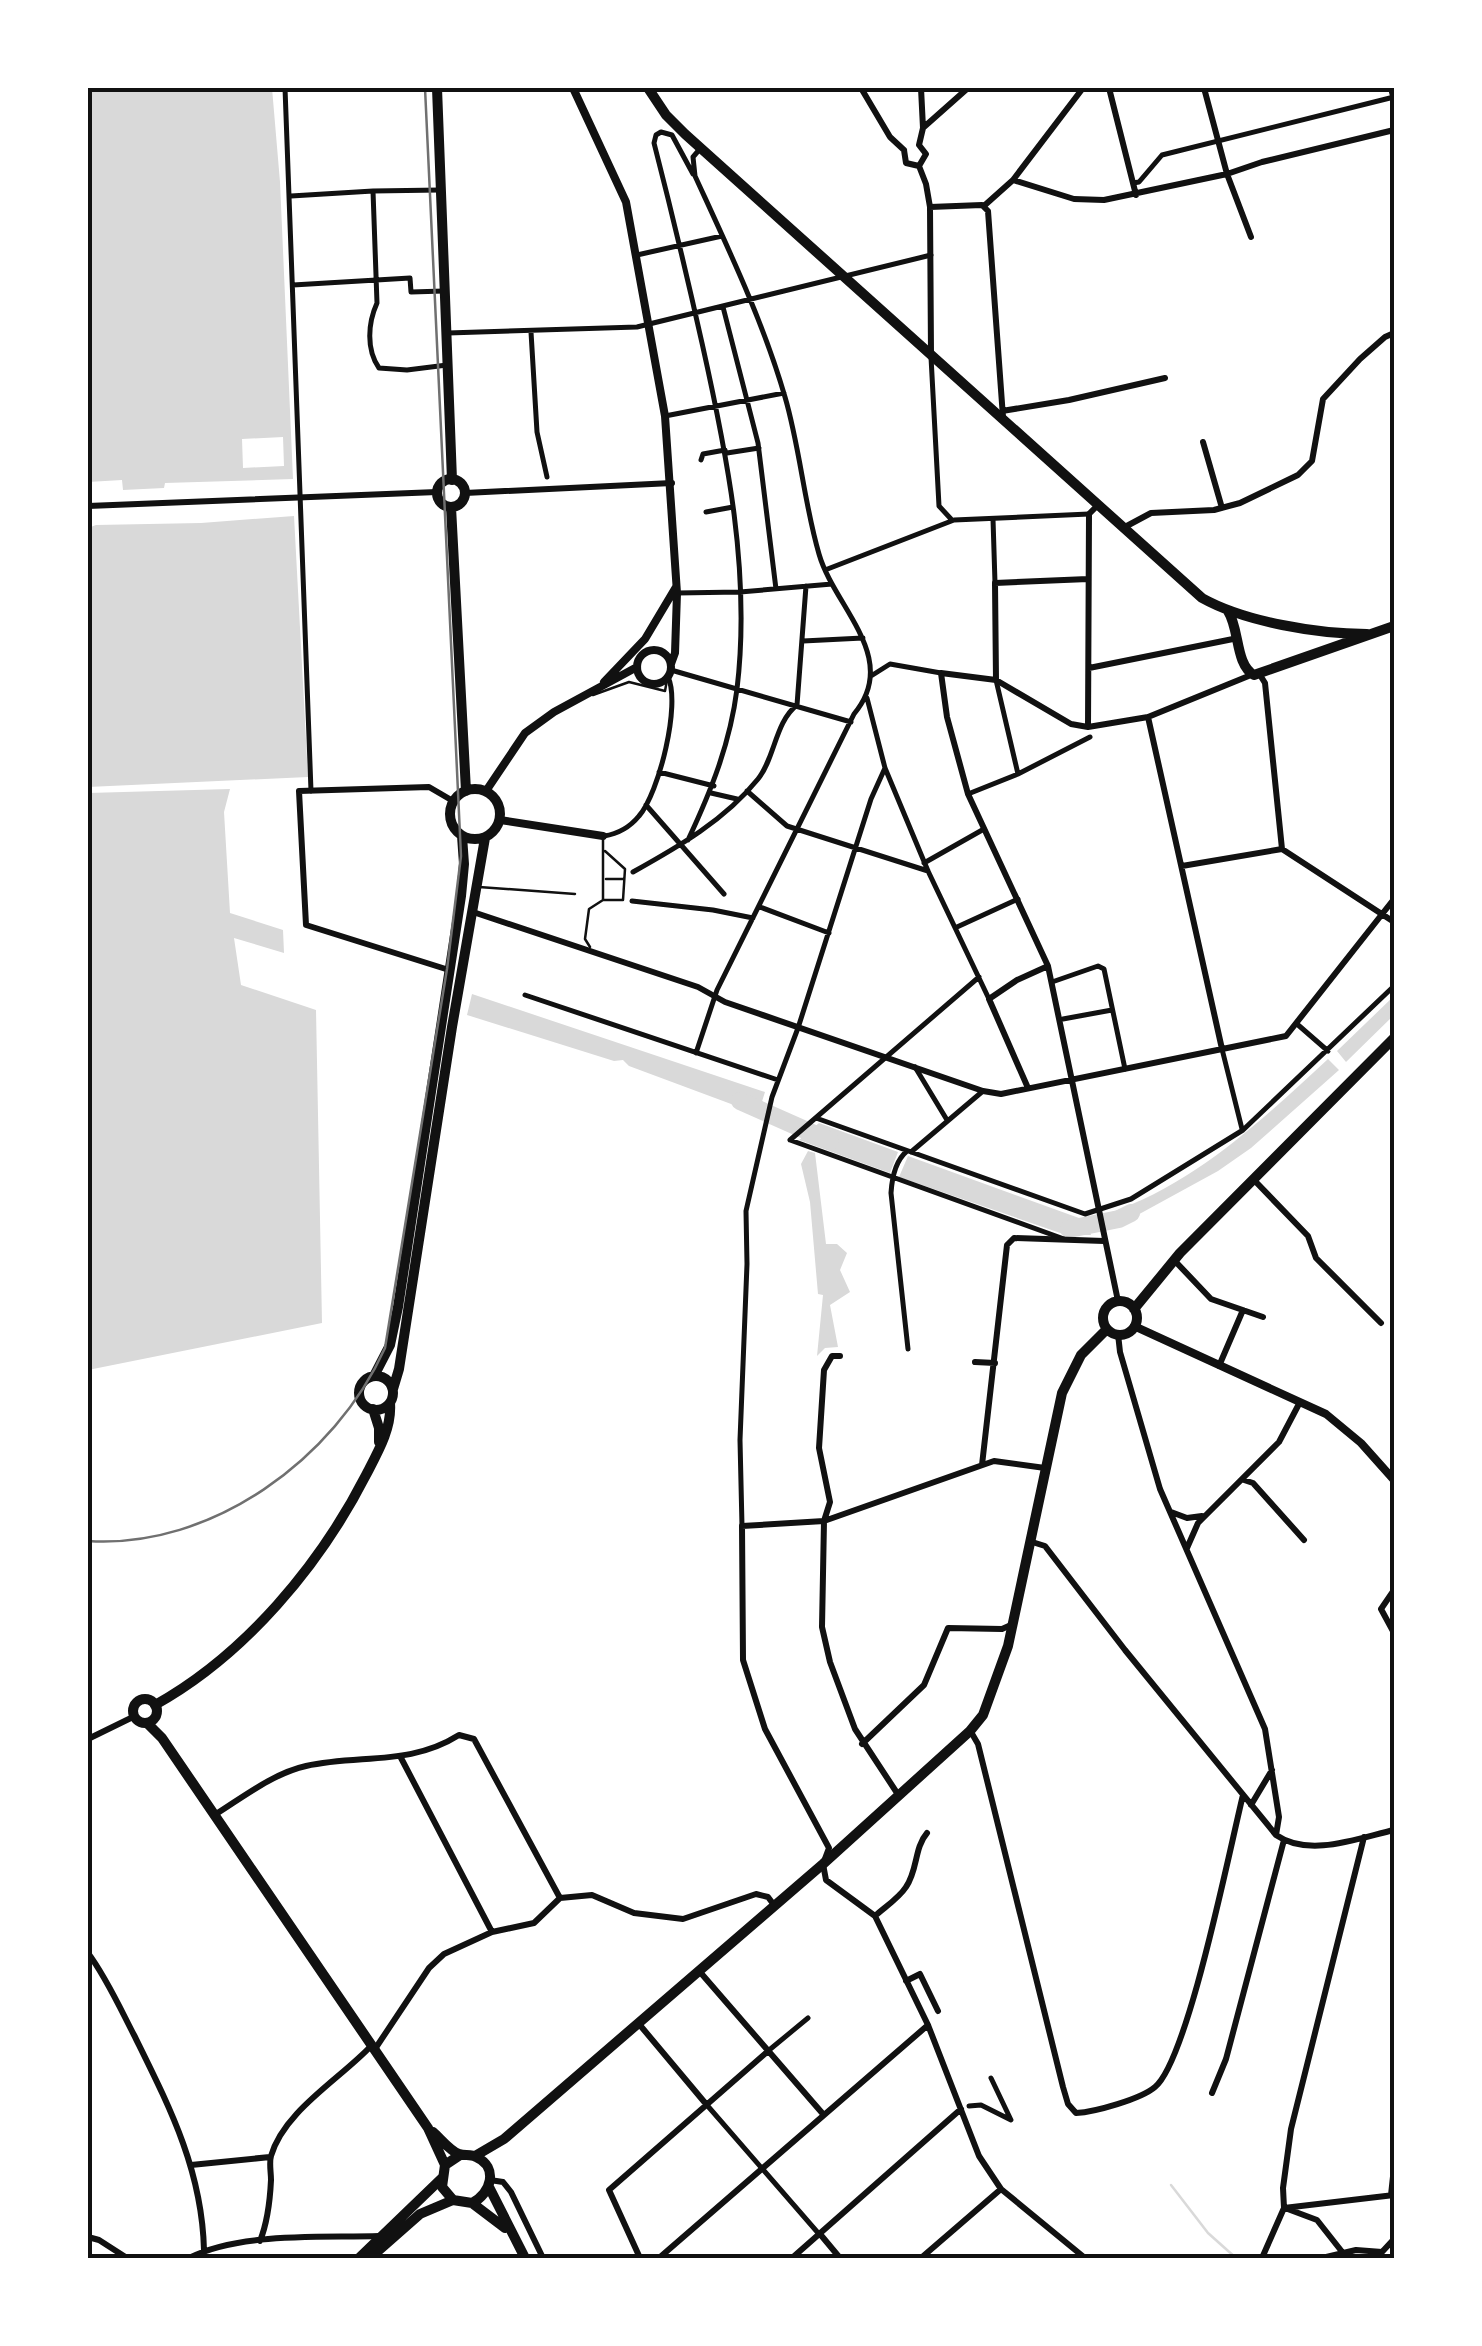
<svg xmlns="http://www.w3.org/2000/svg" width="1482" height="2346" font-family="'DejaVu Sans',sans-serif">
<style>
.water{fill:#d9d9d9;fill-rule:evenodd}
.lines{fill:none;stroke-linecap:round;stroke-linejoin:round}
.stream{stroke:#d9d9d9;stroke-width:2.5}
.river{stroke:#d9d9d9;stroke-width:18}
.service{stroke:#111;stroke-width:2.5}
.pedestrian{stroke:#111;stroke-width:5}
.minor{stroke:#111;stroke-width:6}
.tertiary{stroke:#111;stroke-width:8}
.primary{stroke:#111;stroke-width:10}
.trunk{stroke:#111;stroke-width:10}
.rail{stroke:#707070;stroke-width:2.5}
.neatline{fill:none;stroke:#111;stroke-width:4}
</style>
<rect width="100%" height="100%" fill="#fff"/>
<path class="water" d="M88,88H272L280,182L293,479L165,483L164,488L123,490L122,480L88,482ZM283,437L284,466L243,468L242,439Z
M294,516L308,777L88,787V528L96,525L201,523Z
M230,789L224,812L230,913L283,930L284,953L234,938L241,985L316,1010L322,1323L88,1370V793Z
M472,994L765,1092L758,1114L629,1066L623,1060L614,1061L467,1015Z
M1394,996V1015L1346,1062L1337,1051Z
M1328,1059L1339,1070L1251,1148L1218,1171L1112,1229L1109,1213C1195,1184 1263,1119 1328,1059Z
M819,1123L898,1152L890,1173L799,1140Z
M808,1151L815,1153L826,1244H837L847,1253L840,1270L850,1292L830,1305L838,1347L825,1348L817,1356L823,1295L818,1294L810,1202L801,1164Z
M908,1156L1079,1218H1086L1091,1235H1066L899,1177Z"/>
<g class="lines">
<path class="stream" d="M1171,2185L1208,2233L1236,2258"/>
<path class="river" d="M740,1101L830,1141
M1069,1229L1119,1219L1131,1213"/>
<path class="service" d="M593,695L629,682L665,691L667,680
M606,879H623
M479,887L575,894
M603,899V837
M590,947L585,939L589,909L603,900H623L625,869L605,851"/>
<path class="pedestrian" d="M285,88L311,791
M1133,183L1139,182L1162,155L1394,97
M440,190L373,191L377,303C368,323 366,349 379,368L407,370L447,365
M291,196L373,191
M637,255L722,236
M293,285L410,278L411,292L444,291
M723,307L758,443L776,589
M531,332L537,432L547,477
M448,333L637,327L931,255
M931,357L939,506L951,519
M665,416L784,393
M727,453L759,448
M701,460L703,454L725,450
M706,512L733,507
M993,519L995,583
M825,570L954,520L1089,514
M677,593L740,592L832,584
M803,641L863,638
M671,670L851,722
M871,676L890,664L941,673
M996,680L1018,774L1090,737
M867,698L885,768L928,871L989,999
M659,772L714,786
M747,791L787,826L928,871
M711,793L737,799
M968,794L1018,774
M646,805L724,894
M604,836C617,834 630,827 639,816C659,793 681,704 668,677
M688,840C711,791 730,744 737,689C751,573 727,455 702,343C687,276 671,209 654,143L656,135L661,132L672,135L693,174
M924,863L984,829
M633,872C678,847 725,820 758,779C775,758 775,722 797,705L806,586
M632,901L713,910L753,918
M760,907L829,933
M957,927L1018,899
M979,977L790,1140L1064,1239
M1052,982L1098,966L1104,969L1125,1069
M525,995L778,1080
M1063,1019L1112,1010
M1297,1024L1328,1051
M1222,1049L1242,1129
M696,1053L717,990L854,714C901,658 834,607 819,554C804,503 800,448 785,397C763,321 728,248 695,176L693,157L699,150
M915,1067L947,1120
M816,1118L1085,1214L1131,1199L1243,1130L1394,986
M907,1151C895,1161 892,1177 891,1193L908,1349
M911,1152L983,1091
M742,1526L740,1440L747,1264L746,1211L772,1097L798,1028L871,799L885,768
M768,2051L808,2018
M706,2104L819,2234
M969,2106L981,2105L1011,2120L991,2078"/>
<path class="minor" d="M861,88L890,137L904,150
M1109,88L1136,195
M1204,88L1227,174L1251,237
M1391,88L1394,100
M924,127L968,88
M904,150L906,163L919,166
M919,166L926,184L930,207L931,353
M919,166L926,154L919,145L923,128L921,88
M1013,180L1074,199L1104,200L1227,174L1262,162L1394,130
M985,205L1013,180L1083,88
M930,207L982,205L988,211L1003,417
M1002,411L1069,400L1165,378
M1203,442L1222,508
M465,493L672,483
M88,506L437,492
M1123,528L1151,513L1214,510L1240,503L1298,475L1312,461L1323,399L1360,359L1385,337L1394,333
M1089,668L1238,638
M1260,675L1265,683L1282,849L1394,922
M996,680L995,583L1088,579
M1148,717L1222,1049
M1088,727L1089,514L1097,506
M1182,866L1282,849
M473,912L698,987L725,1002L983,1091L1001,1094L1286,1036L1394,899
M449,970L306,925L299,791L429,787L453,801
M1028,1088L989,999L1017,980L1048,966
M1254,1180L1308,1236L1316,1258L1381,1323
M1174,1260L1211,1299L1263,1317
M1118,1301L1048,966L968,794L947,717L941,673L996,680L1071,724L1088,727L1148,717L1251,675
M1118,1334L1120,1352L1160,1489L1265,1729L1279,1817L1276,1835
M840,1356H832L824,1370L819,1448L830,1502L824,1521L822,1627L830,1662L855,1729L899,1796
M975,1362L995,1363
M1219,1366L1243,1310
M982,1465L1007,1245L1014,1238L1104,1241
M1045,1468L994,1461L824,1521L742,1526L743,1660L765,1729L829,1848L823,1864L826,1880L875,1916L928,2025L979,2156L1001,2189L1085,2258
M1244,1480L1253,1483L1304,1540
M1171,1512L1187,1518L1202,1516
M1029,1541L1045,1546L1125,1650L1276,1835C1309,1858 1359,1838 1394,1830
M1187,1548L1198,1523L1279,1442L1300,1402
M1394,1590L1381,1609L1394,1633
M971,1732L978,1744L1063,2087L1068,2104L1076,2113C1095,2112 1141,2099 1155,2087C1188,2060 1230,1847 1243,1795
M88,1739L135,1716
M862,1744L924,1685L948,1628L1002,1629L1011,1625
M400,1756L492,1932
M1251,1805L1272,1770
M216,1814C243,1797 274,1773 306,1766C360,1754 410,1766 459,1735L474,1739L560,1898
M875,1916C885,1907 899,1898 906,1887C918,1870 914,1848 927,1833
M88,1953C106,1977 120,2008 134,2035C169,2106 202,2169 204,2250
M700,1972L823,2114
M906,1981L920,1974L938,2011
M639,2024L706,2104
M375,2049L429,1968L444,1954L492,1932L534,1923L560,1898L592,1895L634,1913L683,1919L756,1894L768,1897L774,1905
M1212,2093L1226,2059L1284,1840
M191,2165L270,2157
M490,2180L503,2182L511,2192L543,2258
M1391,2195L1394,2167
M1284,2208L1394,2195
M1285,2208L1317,2220L1343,2253
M820,2234L840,2258
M88,2237L99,2240L127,2258
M260,2241C268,2221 270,2201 271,2180C271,2172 269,2163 271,2156C284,2111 340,2079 371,2046
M189,2258C240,2232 321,2238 379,2236
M640,2258L609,2190L767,2052
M659,2258L928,2025
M792,2258L961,2109
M921,2258L1001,2189
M1262,2258L1284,2208L1283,2188L1291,2129L1364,1837
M1322,2258L1356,2250L1382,2252L1394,2239"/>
<path class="tertiary" d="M573,88L626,202L665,416L677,593L675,653L671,664
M637 667a17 17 0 1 1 34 0a17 17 0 1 1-34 0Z
M604,682L645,639L676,587
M486,791L525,733L554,712L637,667
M500,820L603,836
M1134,1326L1326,1414L1361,1443L1394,1480"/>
<path class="primary" d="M437,88L452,480
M648,88L666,115L685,134L1202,598C1245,622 1318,634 1367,634
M437 493a14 14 0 1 1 28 0a14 14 0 1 1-28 0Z
M451,507L466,791
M1228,611C1240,630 1235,664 1254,675L1394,626
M450 814a25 25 0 1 1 50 0a25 25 0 1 1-50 0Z
M1103 1318a17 17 0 1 1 34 0a17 17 0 1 1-34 0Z
M1134,1309L1180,1253L1394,1038
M359 1393a17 17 0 1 1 34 0a17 17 0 1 1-34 0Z
M374,1376L390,1345L398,1307L461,896L464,864L462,836
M393,1389L399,1369L452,1027L485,838
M373,1409L379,1428V1442
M155,1705C245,1655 320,1565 366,1475C378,1452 392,1428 390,1403
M475,2156L504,2139L823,1864L970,1731L983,1715L1008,1646L1062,1393L1081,1355L1107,1329
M359,2258L441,2179
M370,2258L420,2214L453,2200"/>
<path class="trunk" d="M133 1711a12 12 0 1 1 24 0a12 12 0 1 1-24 0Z
M147,1723L162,1738L428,2128L445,2165
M433,2132C440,2138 450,2151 459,2154C464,2156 471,2154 476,2157C499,2167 491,2194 472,2203L453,2200L442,2187L445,2165L460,2155
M489,2187L525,2258
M472,2203L505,2228"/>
<path class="rail" d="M88,1541C212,1549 335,1459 385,1348L447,969L461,856L425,88"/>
</g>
<rect width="1482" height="2346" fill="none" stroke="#ffffff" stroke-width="180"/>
<rect x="90" y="90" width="1302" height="2166" class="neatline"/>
</svg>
